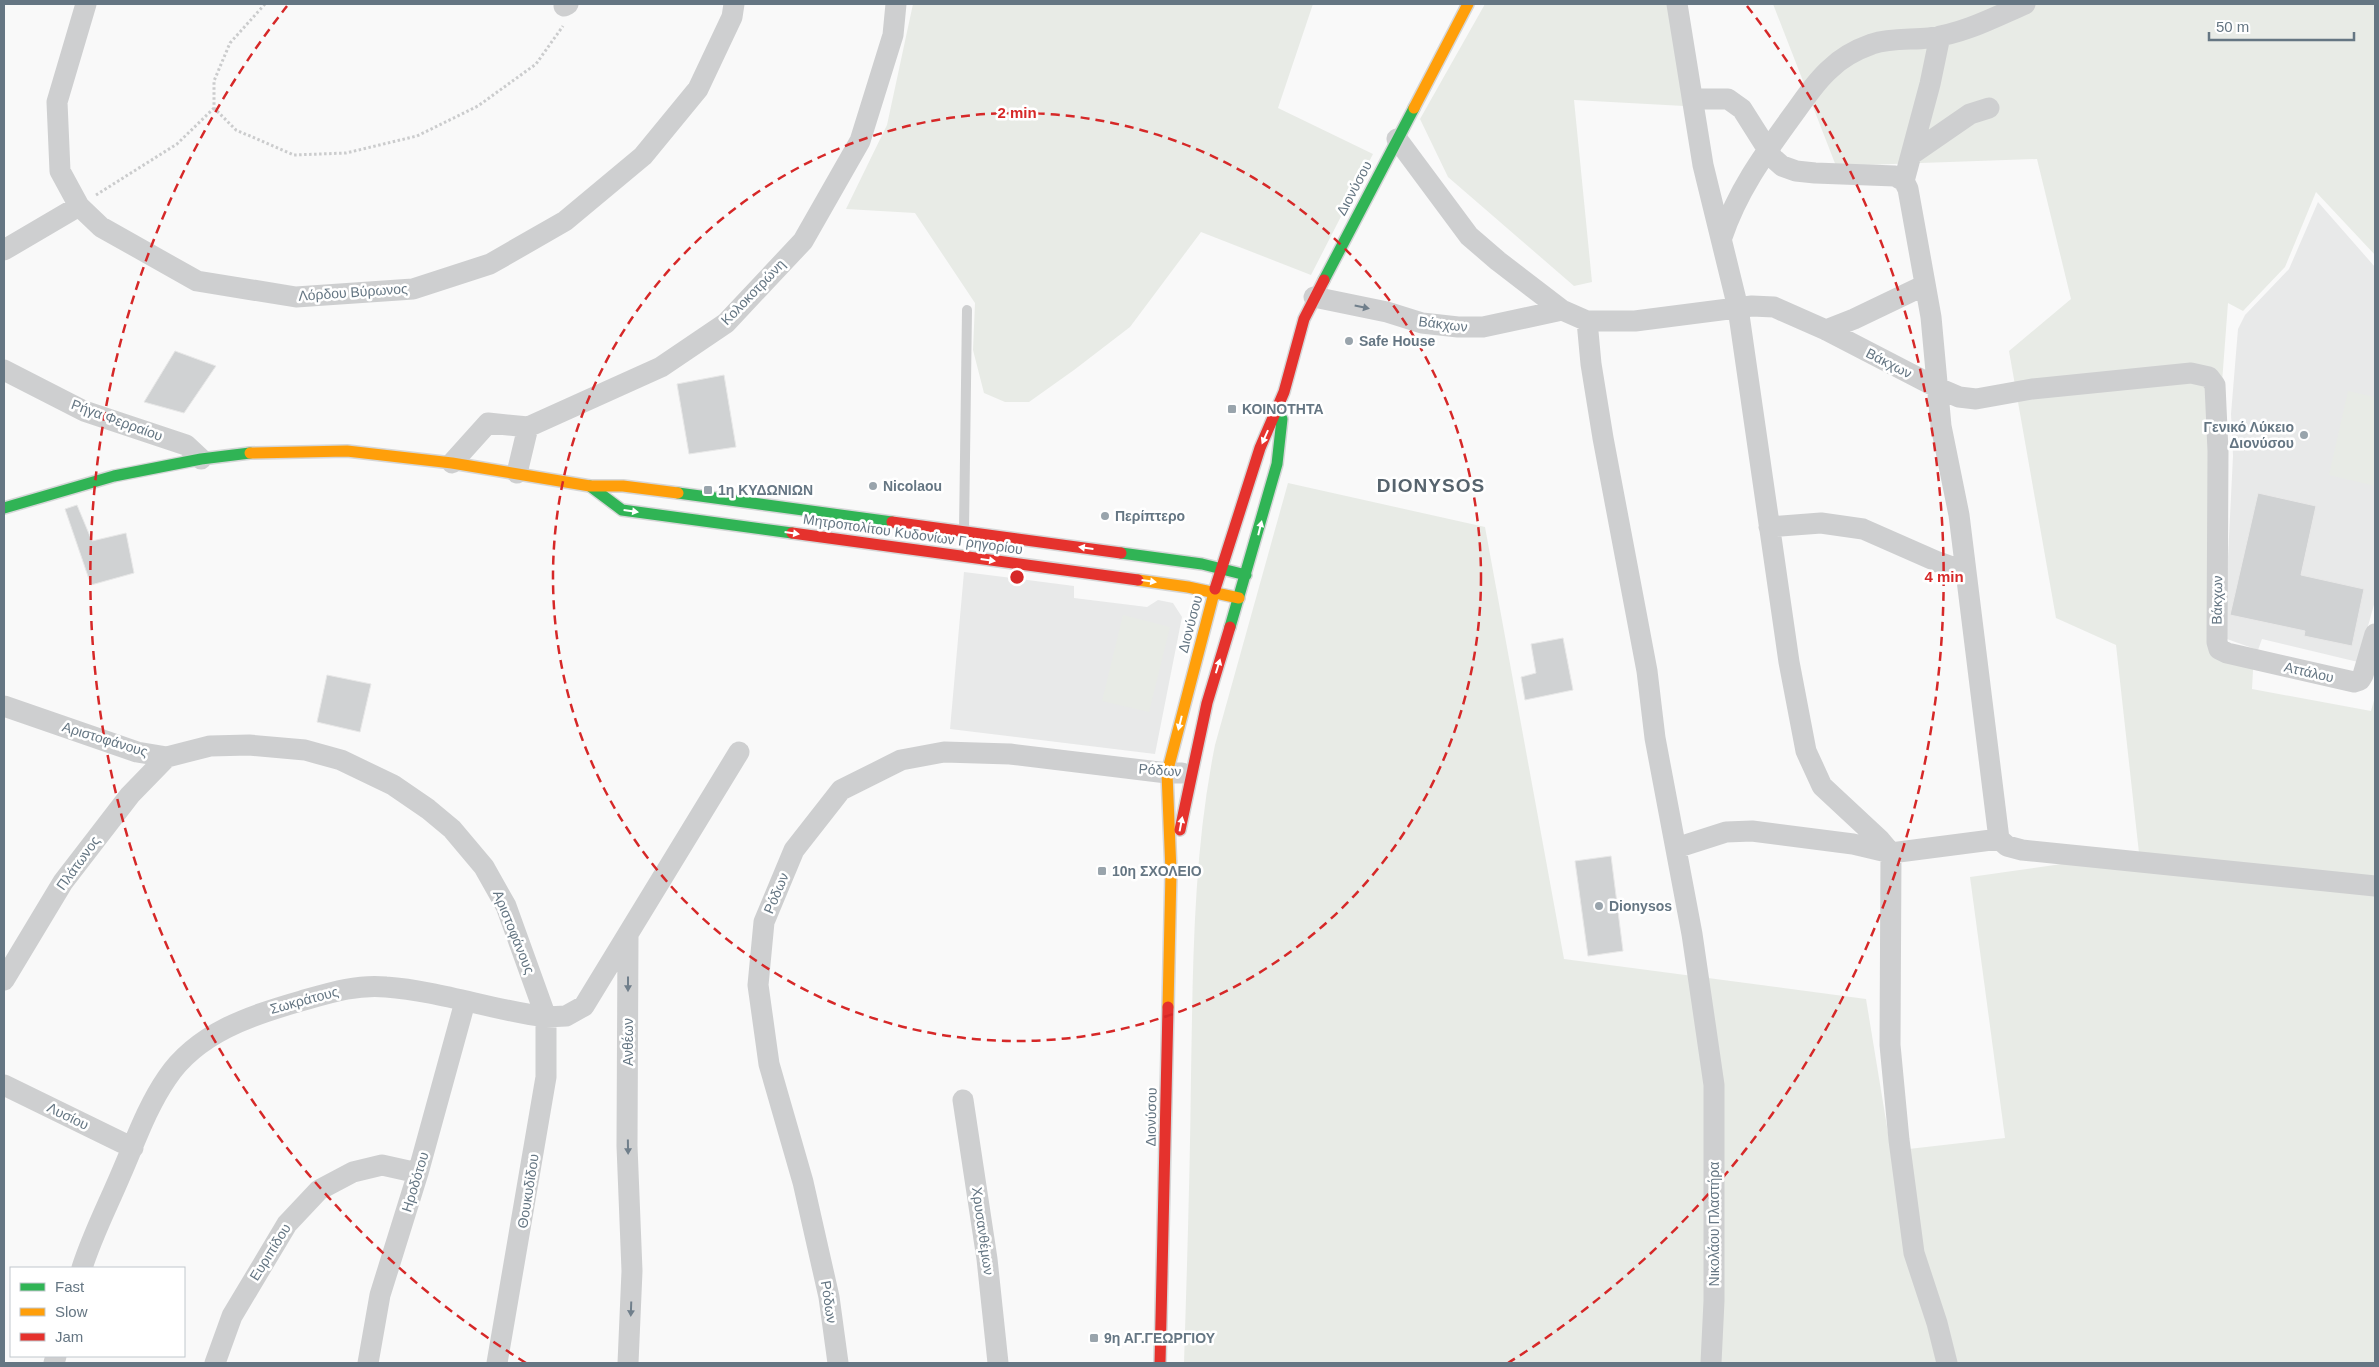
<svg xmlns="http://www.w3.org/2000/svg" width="2379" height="1367" font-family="Arial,sans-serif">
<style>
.built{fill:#e8e9e9}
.green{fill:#e8ebe6}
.building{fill:#d0d2d3;stroke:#e8e8e8}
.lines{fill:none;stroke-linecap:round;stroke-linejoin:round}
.fast-casing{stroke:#d5d6d7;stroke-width:14}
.slow-casing{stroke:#d5d6d7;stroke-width:14}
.jam-casing{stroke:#d5d6d7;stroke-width:14}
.path{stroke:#cbcccd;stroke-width:3;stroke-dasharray:2.5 2.5;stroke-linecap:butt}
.lane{stroke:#cecfd0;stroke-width:10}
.street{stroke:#cecfd0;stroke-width:21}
.fast{stroke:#30b455;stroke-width:11}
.slow{stroke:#ff9f0a;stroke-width:11}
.jam{stroke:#e5322d;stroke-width:11}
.oneway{fill:#707f8b}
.oneway2{fill:#fff}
.ring{fill:none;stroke:#d62828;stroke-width:2.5;stroke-dasharray:9 6}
.poi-dot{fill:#99a4ac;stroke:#fff;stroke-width:2}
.labels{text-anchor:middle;stroke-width:5;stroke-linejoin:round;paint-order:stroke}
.street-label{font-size:14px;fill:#657683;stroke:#fff}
.poi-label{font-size:14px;font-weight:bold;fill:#657683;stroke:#fff;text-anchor:start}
.district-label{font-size:19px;font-weight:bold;letter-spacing:1px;fill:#57646e;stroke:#fff}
.centre{fill:#d62828;stroke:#fff;stroke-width:2.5}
.ring-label{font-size:15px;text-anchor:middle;font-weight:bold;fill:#d62828;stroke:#fff;stroke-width:5;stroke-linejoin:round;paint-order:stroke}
</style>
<rect width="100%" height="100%" fill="#f9f9f9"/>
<path class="built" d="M2318,202L2375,267V601L2358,662L2262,639L2258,650L2224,638L2233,456L2231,414L2238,329L2245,315L2289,269Z
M964,572L1074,586V598L1147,607L1158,600L1173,603L1182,617L1155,754L950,729Z"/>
<path class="green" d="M913,4H1313L1278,108L1373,154L1311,275L1201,232L1130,327L1074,370L1029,402H1005L984,393L973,350L975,303L915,213L846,209L887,125Z
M1485,4H1669L1684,106L1574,100L1592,282L1574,286L1448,177L1420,119Z
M1773,4H2375V255L2316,192L2285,267L2243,311L2228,303L2220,409L2222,646L2254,652L2252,689L2371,711L2375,697V1363H1184C1187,1267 1190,1172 1191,1076C1193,965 1193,854 1215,745L1288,483L1485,527L1564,959L1866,999L1891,1151L2005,1138L1970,877L2139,853L2116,645L2056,618L2009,351L2071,299L2037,159L1836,166Z
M2348,391L2375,397V486L2329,475Z
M1123,615L1170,627L1149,712L1102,701Z"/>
<path class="building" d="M175,351L216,366L184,413L144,402Z
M724,375L736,447L689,454L677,384Z
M2258,493L2316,506L2301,575L2364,589L2352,646L2304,636L2305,631L2230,615Z
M77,505L92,541L126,533L134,573L91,585L65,509Z
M1563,638L1573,690L1525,700L1521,677L1536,673L1531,644Z
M327,675L371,684L360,732L317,722Z
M1611,856L1623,951L1588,956L1575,861Z"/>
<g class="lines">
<defs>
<path id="fast" d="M1324,280L1414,108
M590,486L622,510L792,533
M678,493L892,522
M4,508L114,476L201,459L250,453
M1121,553L1202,564L1246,575
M1230,627L1277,464L1282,419"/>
<path id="slow" d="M1414,108L1468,4
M250,453L347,451L452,463L590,486H623L678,493
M1138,580L1188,587L1239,598
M1168,1007L1171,872L1167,773L1215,589"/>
<path id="jam" d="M892,522L1121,553
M792,533L1138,580
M1215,589L1260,448L1284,392L1304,319L1324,280
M1180,830L1207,703L1230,627
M1160,1363L1168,1007"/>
</defs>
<use href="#fast" class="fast-casing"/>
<use href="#slow" class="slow-casing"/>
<use href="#jam" class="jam-casing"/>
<path class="path" d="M265,4L230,43L214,81V108L236,130L294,155L346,153L417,136L478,106L536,64L563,26
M96,195L177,144L214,108"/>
<path class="lane" d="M964,531L967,310"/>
<path class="street" d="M86,4L57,102L60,171L79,206L101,227L197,281L296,297L413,289L490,264L565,221L643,156L698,89L732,17L734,4
M1677,4L1703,165L1738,308L1789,662L1806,751L1822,786L1880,840L1891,853L1890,1045L1899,1140L1914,1253L1937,1323L1947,1363
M564,6L568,4
M1694,99H1728L1742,109L1773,158L1782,166L1796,171L1815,173L1895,176L1904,181L1908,189L1931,317L1941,426L1959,515L1999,839
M1397,139L1469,236L1498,261L1562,310L1587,321H1635L1752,306L1774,307L1826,330L1938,388L1959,397L1976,399L2032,389L2191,373L2209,377L2215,385L2218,451L2217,642L2219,649L2227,653L2354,682L2360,680L2363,675L2375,634
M1912,154L1970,114L1989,108
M1904,181L1930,84L1940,36
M1722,237C1738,190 1763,156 1792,116C1804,100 1815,82 1830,69C1841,58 1858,49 1872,44C1891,38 1910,40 1929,38C1963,34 1995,17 2025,4
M4,250L79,206
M1314,297L1387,312L1422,323L1458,327H1483L1562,310
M1587,321L1591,364L1603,438L1647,671L1655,738L1692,934L1714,1085V1301L1711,1363
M1826,330L1854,319L1925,285
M4,370L84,411L186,445L201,459
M452,463L488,423L528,427L661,367L726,323L803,241L860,141L893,35L896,4
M517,473L528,427
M1769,527L1821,523L1863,529L1938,562L1966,572
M4,706L137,752L167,757L210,746L249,745L305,750L341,760L393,785L428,809L452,829L484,867L506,906L546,1017V1077L497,1363
M1676,848L1726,832L1752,831L1853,844L1891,853L1999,839L2007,846L2022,850L2375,886
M4,980L63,882L130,795L167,757
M4,1085L133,1148
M963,1100L987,1259L998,1363
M82,1268C92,1236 108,1205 121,1174C135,1142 147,1107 167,1078C197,1033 251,1015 301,1001C329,993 357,984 386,987C440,991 492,1010 546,1017L566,1016L584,1006L739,752
M54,1363L56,1356
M215,1363L232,1316L287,1224L319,1190L353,1172L382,1165L418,1173
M368,1363L380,1295L418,1173L465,1002
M628,1363L632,1271L627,1146L628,936
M838,1363L829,1297L803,1182L769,1064L758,985L764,922L794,850L841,790L901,760L944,752L1010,754L1167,773H1182"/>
<use href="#fast" class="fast"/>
<use href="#slow" class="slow"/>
<use href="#jam" class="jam"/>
</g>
<defs><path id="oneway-solid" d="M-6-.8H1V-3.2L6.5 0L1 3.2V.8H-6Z" transform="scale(1.25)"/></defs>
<g class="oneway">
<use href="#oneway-solid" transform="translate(1362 307) rotate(12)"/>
<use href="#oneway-solid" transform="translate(628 984) rotate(90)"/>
<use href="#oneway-solid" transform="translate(628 1147) rotate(89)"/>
<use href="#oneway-solid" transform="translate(631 1309) rotate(92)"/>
</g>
<g class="oneway2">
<use href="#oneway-solid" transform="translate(1265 437) rotate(114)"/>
<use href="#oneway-solid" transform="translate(631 511) rotate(8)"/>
<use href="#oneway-solid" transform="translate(1260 528) rotate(-76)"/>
<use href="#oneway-solid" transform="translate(792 533) rotate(8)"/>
<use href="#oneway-solid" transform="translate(1086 548) rotate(-172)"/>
<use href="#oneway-solid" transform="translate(988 560) rotate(8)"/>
<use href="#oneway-solid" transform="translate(1149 581) rotate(8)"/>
<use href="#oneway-solid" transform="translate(1218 666) rotate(-73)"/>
<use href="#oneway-solid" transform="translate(1180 723) rotate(104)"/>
<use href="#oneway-solid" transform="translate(1181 824) rotate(-79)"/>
</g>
<g class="ring">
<circle cx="1017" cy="577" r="464"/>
<path d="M526 1363A927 927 0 0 1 287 6M1747 6A927 927 0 0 1 1508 1363"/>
</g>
<g class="poi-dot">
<circle cx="1349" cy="341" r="5"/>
<rect x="1227" y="404" width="10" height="10" rx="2.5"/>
<circle cx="2304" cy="435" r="5"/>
<circle cx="873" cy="486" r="5"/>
<rect x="703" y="485" width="10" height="10" rx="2.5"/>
<circle cx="1105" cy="516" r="5"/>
<rect x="1097" y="866" width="10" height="10" rx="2.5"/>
<circle cx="1599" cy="906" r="5"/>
<rect x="1089" y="1333" width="10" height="10" rx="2.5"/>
</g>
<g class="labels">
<g class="street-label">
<text transform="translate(1354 188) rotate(-62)" y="5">Διονύσου</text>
<text transform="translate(353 292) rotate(-4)" y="5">Λόρδου Βύρωνος</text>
<text transform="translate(753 292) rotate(-46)" y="5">Κολοκοτρώνη</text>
<text transform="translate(1443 324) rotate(7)" y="5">Βάκχων</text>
<text transform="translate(1889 363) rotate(27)" y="5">Βάκχων</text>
<text transform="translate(117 420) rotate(20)" y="5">Ρήγα Φερραίου</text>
<text transform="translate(913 534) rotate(8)" y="5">Μητροπολίτου Κυδονίων Γρηγορίου</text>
<text transform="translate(2217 600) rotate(-89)" y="5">Βάκχων</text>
<text transform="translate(1190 624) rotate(-75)" y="5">Διονύσου</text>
<text transform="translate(2309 672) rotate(13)" y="5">Αττάλου</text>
<text transform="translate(105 739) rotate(17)" y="5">Αριστοφάνους</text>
<text transform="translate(1160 770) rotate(4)" y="5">Ρόδων</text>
<text transform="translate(78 863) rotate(-54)" y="5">Πλάτωνος</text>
<text transform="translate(776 893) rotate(-67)" y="5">Ρόδων</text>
<text transform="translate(514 932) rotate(68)" y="5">Αριστοφάνους</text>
<text transform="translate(304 1000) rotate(-15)" y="5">Σωκράτους</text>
<text transform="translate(628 1042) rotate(-90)" y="5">Ανθέων</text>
<text transform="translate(68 1116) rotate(26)" y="5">Λυσίου</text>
<text transform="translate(1151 1117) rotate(-89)" y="5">Διονύσου</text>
<text transform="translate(415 1182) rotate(-73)" y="5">Ηροδότου</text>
<text transform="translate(528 1191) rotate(-81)" y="5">Θουκυδίδου</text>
<text transform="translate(1714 1224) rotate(-90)" y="5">Νικολάου Πλαστήρα</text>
<text transform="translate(983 1231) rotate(82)" y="5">Χρυσανθέμων</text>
<text transform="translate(270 1252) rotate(-58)" y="5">Ευριπίδου</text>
<text transform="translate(829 1302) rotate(81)" y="5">Ρόδων</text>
</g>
<g class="poi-label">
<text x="1359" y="346">Safe House</text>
<text x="1242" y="414">ΚΟΙΝΟΤΗΤΑ</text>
<text x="2294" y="432" text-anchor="end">Γενικό Λύκειο<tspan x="2294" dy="16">Διονύσου</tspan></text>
<text x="883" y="491">Nicolaou</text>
<text x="718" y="495">1η ΚΥΔΩΝΙΩΝ</text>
<text x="1115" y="521">Περίπτερο</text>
<text x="1112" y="876">10η ΣΧΟΛΕΙΟ</text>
<text x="1609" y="911">Dionysos</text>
<text x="1104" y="1343">9η ΑΓ.ΓΕΩΡΓΙΟΥ</text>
</g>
<g class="district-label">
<text x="1431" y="492">DIONYSOS</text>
</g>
</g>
<circle cx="1017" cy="577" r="8" class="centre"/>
<g class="ring-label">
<text x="1017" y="118">2 min</text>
<text x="1944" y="582">4 min</text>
</g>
<rect width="2379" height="1367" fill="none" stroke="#657683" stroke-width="10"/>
<rect x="10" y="1267" width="175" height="90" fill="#ffffff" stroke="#c1c8cd"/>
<rect x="20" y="1283" width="25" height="8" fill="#30b455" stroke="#c1c8cd"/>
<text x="55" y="1292" font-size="15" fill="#657683">Fast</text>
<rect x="20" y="1308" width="25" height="8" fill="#ff9f0a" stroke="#c1c8cd"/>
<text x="55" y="1317" font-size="15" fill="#657683">Slow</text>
<rect x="20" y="1333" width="25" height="8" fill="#e5322d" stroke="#c1c8cd"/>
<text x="55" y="1342" font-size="15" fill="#657683">Jam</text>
<path d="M2209 32v8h145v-8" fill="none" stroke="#657683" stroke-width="2.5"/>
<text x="2216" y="32" font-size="15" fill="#657683" stroke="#ffffff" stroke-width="4" paint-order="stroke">50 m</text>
</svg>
